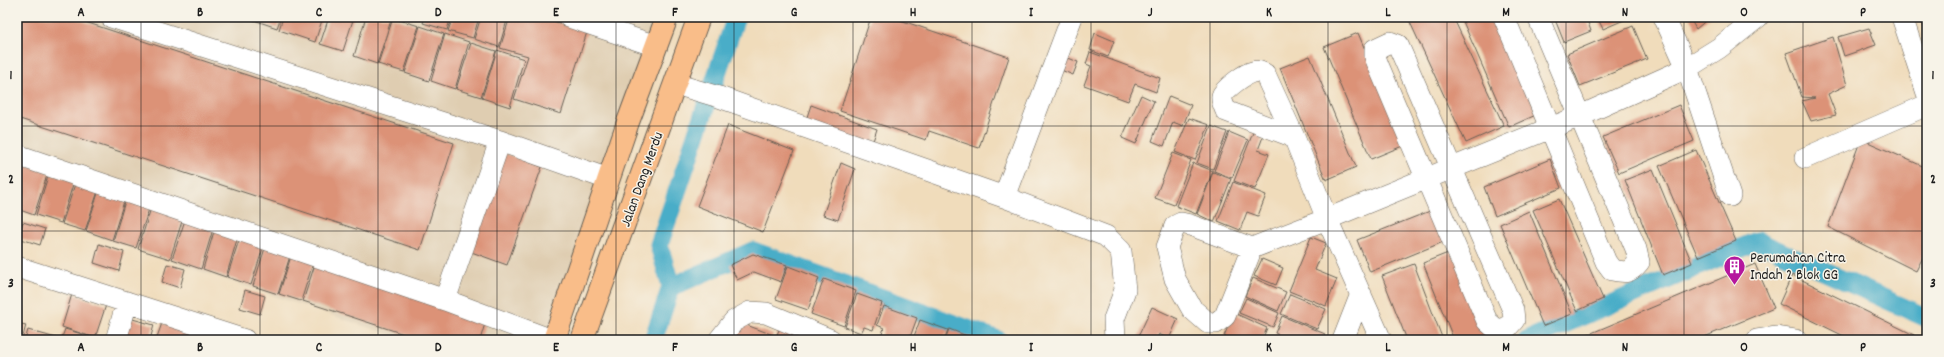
<svg xmlns="http://www.w3.org/2000/svg" width="1944" height="357" font-family="Dekko,sans-serif">
<style>
.built{fill:#dfcdb1}
.lines{fill:none;stroke-linecap:round;stroke-linejoin:round}
.canal{stroke:#49adc8;stroke-width:19}
.building{fill:#dc9277}
.minor-casing{stroke:#665f54;stroke-width:22}
.major-casing{stroke:#665f54;stroke-width:24}
.minor{stroke:#fff;stroke-width:21}
.major{stroke:#f9bd89;stroke-width:22}
.grid{fill:none;stroke:#1c1c1c;stroke-width:1;stroke-opacity:0.55}
.labels{text-anchor:middle;stroke-width:3;stroke-linejoin:round;paint-order:stroke}
.street-label{font-size:15px;fill:#1c1c1c;stroke:#f7f3e8}
.poi-label{font-size:15px;fill:#1c1c1c;stroke:#f7f3e8;text-anchor:start}
.neatline{fill:none;stroke:#1c1c1c;stroke-width:1.5}
.grid-label{font-size:13px;text-anchor:middle;font-weight:bold;fill:#1c1c1c}
</style>
<rect width="100%" height="100%" fill="#f7f3e8"/>
<filter id="ink" filterUnits="userSpaceOnUse"><feTurbulence type="fractalNoise" baseFrequency=".025" numOctaves="2"/><feDisplacementMap in="SourceGraphic" scale="8" xChannelSelector="R" yChannelSelector="G"/><feConvolveMatrix kernelMatrix="1 2 1 2 8 2 1 2 1" color-interpolation-filters="sRGB"/></filter>
<filter id="wash" filterUnits="userSpaceOnUse"><feTurbulence type="fractalNoise" baseFrequency=".012" numOctaves="4" result="noise"/><feDisplacementMap in="SourceGraphic" scale="16" xChannelSelector="R" yChannelSelector="G"/><feGaussianBlur stdDeviation="0.9" result="paint"/><feColorMatrix in="noise" values="0 0 0 0 0 0 0 0 0 0 0 0 0 0 0 0 0 1.4 0 .05"/><feComposite in="paint" operator="in"/></filter>
<g filter="url(#wash)">
<rect width="100%" height="100%" fill="#f0dcbb"/>
<path class="built" d="M17,17H661L547,340H406L17,210Z"/>
<g class="lines">
<path class="canal" d="M671,287L753,251L998,340
M653,340L671,287L659,245L736,17
M1527,340L1757,241L1927,318"/>
</g>
<g id="blocks">
<path class="building" d="M17,17H70L454,143L420,250L17,118Z
M248,17H281L277,28L248,18Z
M283,17H323L315,42L279,30Z
M329,17H354L343,51L320,44Z
M366,17H392L377,64L354,56Z
M425,17H451L447,30L423,23Z
M453,17H479L473,38L448,31Z
M481,17H508L499,47L474,39Z
M510,17H541L587,32L561,114L514,99L528,56L500,48Z
M871,17H891L1009,57L979,148L929,131L926,140L840,111Z
M1414,17H1453L1504,126L1466,143L1409,20Z
M1461,17H1495L1538,114L1509,127Z
M1554,17H1586L1591,31L1564,42Z
M1597,17H1631L1603,29Z
M1689,17H1710L1696,29Z
M1921,17H1927V36Z
M393,18L419,26L404,72L378,64Z
M420,26L444,34L429,81L405,73Z
M1633,26L1647,59L1580,86L1567,54Z
M1869,28L1876,45L1844,56L1838,37Z
M1095,33L1114,41L1108,57L1090,50Z
M1358,33L1405,145L1371,159L1324,47Z
M445,34L469,42L455,89L431,81Z
M1833,37L1847,85L1828,94L1836,115L1811,121L1802,101L1815,98L1802,97L1786,53Z
M471,43L496,51L481,97L456,89Z
M497,50L524,59L510,107L482,98Z
M1090,52L1160,78L1156,92L1135,84L1128,101L1084,85L1091,66L1086,64Z
M1310,56L1356,167L1326,180L1280,68Z
M1066,57L1078,62L1073,75L1061,70Z
M1141,95L1154,101L1136,144L1122,138Z
M1169,96L1191,105L1183,126L1173,122L1164,146L1152,141Z
M811,105L877,129L871,147L805,123Z
M1679,105L1694,141L1619,173L1603,137Z
M1189,118L1209,125L1195,160L1175,152Z
M728,125L794,151L763,232L697,206Z
M1211,126L1227,132L1213,169L1197,163Z
M1254,130L1264,134L1258,150L1269,154L1255,189L1234,181Z
M1229,132L1248,140L1232,178L1214,171Z
M1861,139L1927,168V249L1916,271L1828,227Z
M1696,150L1736,241L1698,257L1659,166Z
M501,152L542,167L507,265L466,250Z
M1173,153L1191,160L1174,205L1155,198Z
M1550,159L1561,188L1495,216L1484,187Z
M841,163L855,169L838,220L823,215Z
M1193,163L1213,171L1196,214L1176,206Z
M24,164L48,172L34,215L17,209V186Z
M1653,169L1692,263L1663,275L1625,180Z
M1213,172L1231,179L1214,222L1197,214Z
M49,173L74,181L61,223L36,215Z
M76,181L99,188L85,231L62,224Z
M1233,182L1266,195L1258,216L1247,212L1240,230L1218,221Z
M99,190L125,198L112,240L86,231Z
M126,198L150,206L136,248L113,241Z
M1559,199L1603,299L1577,311L1533,210Z
M152,205L184,215L170,259L138,249Z
M1435,209L1448,240L1370,272L1357,240Z
M1529,211L1572,314L1543,326L1500,224Z
M185,220L213,229L201,269L172,259Z
M23,222L45,229L40,245L18,238Z
M215,228L238,236L226,277L203,269Z
M240,237L264,245L251,285L227,277Z
M1311,237L1326,243L1315,270L1337,279L1326,306L1289,291Z
M99,244L124,252L119,271L94,263Z
M266,245L291,253L278,294L253,286Z
M1453,251L1490,340H1454L1423,263Z
M292,253L314,260L301,301L279,294Z
M753,254L787,265L781,282L754,272L737,280L730,265Z
M1262,259L1283,268L1276,285L1254,276Z
M316,261L487,317L480,340H440L430,337L429,340H422L303,301Z
M167,264L185,269L180,288L162,282Z
M1414,264L1443,340H1407L1382,276Z
M1755,264L1774,308L1697,340H1575Z
M788,266L819,278L808,310L776,299Z
M1792,275L1914,335L1912,340H1852L1779,304Z
M1253,278L1286,292L1278,311L1245,296Z
M824,279L856,291L844,326L811,314Z
M245,290L265,296L260,314L240,308Z
M72,294L106,305L95,338L62,327Z
M857,294L882,303L873,330L864,327L861,333L845,327Z
M1290,294L1326,309L1317,329L1281,314Z
M1246,298L1279,313L1273,327L1239,313Z
M884,306L917,318L909,340H880L884,328L877,325Z
M1152,307L1178,319L1169,339L1159,334L1156,340H1144L1138,337Z
M1234,313L1267,328L1262,340H1233L1224,336Z
M1282,316L1325,334L1322,340H1290L1275,333Z
M129,318L154,325L150,340H122Z
M920,320L948,330L944,340L913,339Z
M736,321L773,335L771,340H740L730,336Z
M17,323L26,325L22,340H17Z
M162,323L198,334L196,340H156Z
M780,327L796,334L794,340H775Z
M65,329L95,338L94,340H61Z
M949,329L978,340H945Z
M28,330L56,338V340H25Z"/>
</g>
</g>
<g filter="url(#ink)">
<use href="#blocks" fill-opacity="0" stroke="#665f54" stroke-width="1"/>
<g class="lines">
<defs>
<path id="minor" d="M111,17L500,141L608,179
M569,17L656,46
M1504,17L1606,262L1612,270C1626,273 1630,273 1639,262L1636,249L1538,17
M1664,17L1687,68L1730,196
M1902,17L1927,93
M1390,42L1398,45L1402,54L1513,310L1514,320L1506,329H1496L1487,321L1379,67L1375,57V49Z
M675,84L719,97L1004,197L1106,236L1121,251L1125,290L1114,319L1115,340
M1294,137L1226,111C1224,106 1221,101 1222,96C1224,89 1246,73 1253,72C1258,70 1260,72 1265,74L1294,137L1327,219L1381,340
M17,155L445,300L552,340
M1805,158L1927,105
M1004,197L1072,17
M1252,248L1225,316L1216,323H1208L1192,309L1175,279L1167,247L1175,226L1181,223L1190,225L1252,248L1327,219L1580,116L1687,68L1719,48L1758,17
M17,267L245,340
M445,300L500,141
M116,340L127,302
M719,340L734,321L750,312L766,313L831,340
M1343,340L1361,294
M1757,340L1777,337L1796,340"/>
<path id="major" d="M554,340L628,122L667,17
M582,340L699,17"/>
</defs>
<use href="#minor" class="minor-casing"/>
<use href="#major" class="major-casing"/>
<use href="#minor" class="minor"/>
<use href="#major" class="major"/>
</g>
</g>
<path class="grid" d="M141,17V340M260,17V340M378,17V340M497,17V340M616,17V340M734,17V340M853,17V340M972,17V340M1091,17V340M1210,17V340M1328,17V340M1447,17V340M1566,17V340M1684,17V340M1803,17V340M17,126H1927M17,231H1927"/>
<defs>
<symbol id="building-pin" viewBox="-11 -11 22 30"><path d="M0 17L-7.5 6A9.5 9.5 0 1 1 7.5 6Z" fill="#b5179e" stroke="#f7f3e8"/><path d="M-4-6H4V6H1V3H-1V6H-4ZM-2.5-4.3h1.7v1.8h-1.7ZM.8-4.3h1.7v1.8H.8ZM-2.5-1h1.7V.8h-1.7ZM.8-1h1.7V.8H.8Z" fill="#fff"/></symbol>
</defs>
<g fill-rule="evenodd">
<use href="#building-pin" x="1722" y="254" width="25" height="34"/>
</g>
<g class="labels">
<g class="street-label">
<text transform="translate(641 179) rotate(-70)" y="5">Jalan Dang Merdu</text>
</g>
<g class="poi-label">
<text x="1750" y="262">Perumahan Citra<tspan x="1750" dy="17">Indah 2 Blok GG</tspan></text>
</g>
</g>
<rect width="1944" height="357" fill="none" stroke="#f7f3e8" stroke-width="44"/>
<rect x="22" y="22" width="1900" height="313" class="neatline"/>
<g class="grid-label">
<text x="81" y="16">A</text>
<text x="200" y="16">B</text>
<text x="319" y="16">C</text>
<text x="438" y="16">D</text>
<text x="556" y="16">E</text>
<text x="675" y="16">F</text>
<text x="794" y="16">G</text>
<text x="913" y="16">H</text>
<text x="1031" y="16">I</text>
<text x="1150" y="16">J</text>
<text x="1269" y="16">K</text>
<text x="1388" y="16">L</text>
<text x="1506" y="16">M</text>
<text x="1625" y="16">N</text>
<text x="1744" y="16">O</text>
<text x="1863" y="16">P</text>
<text x="11" y="79">1</text>
<text x="1933" y="79">1</text>
<text x="11" y="183">2</text>
<text x="1933" y="183">2</text>
<text x="11" y="287">3</text>
<text x="1933" y="287">3</text>
<text x="81" y="351">A</text>
<text x="200" y="351">B</text>
<text x="319" y="351">C</text>
<text x="438" y="351">D</text>
<text x="556" y="351">E</text>
<text x="675" y="351">F</text>
<text x="794" y="351">G</text>
<text x="913" y="351">H</text>
<text x="1031" y="351">I</text>
<text x="1150" y="351">J</text>
<text x="1269" y="351">K</text>
<text x="1388" y="351">L</text>
<text x="1506" y="351">M</text>
<text x="1625" y="351">N</text>
<text x="1744" y="351">O</text>
<text x="1863" y="351">P</text>
</g>
</svg>
